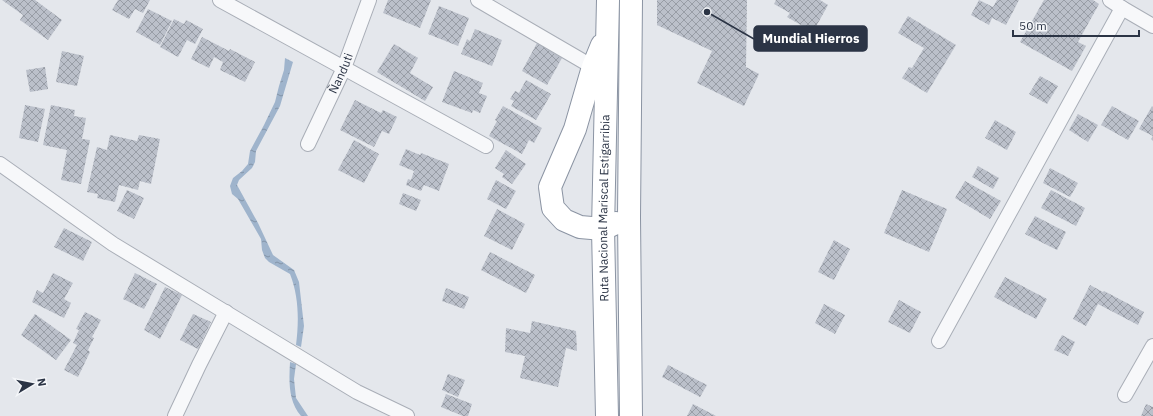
<svg xmlns="http://www.w3.org/2000/svg" width="1153" height="416" font-family="'IBM Plex Sans',sans-serif">
<style>
.water{fill:url(#water-ripples)}
.building{fill:url(#building-cross-hatch)}
.lines{fill:none;stroke-linecap:round;stroke-linejoin:round}
.street-casing{stroke:#a9aeb7;stroke-width:16}
.highway-casing{stroke:#8b94a3;stroke-width:24}
.street{stroke:#f7f8fa;stroke-width:14}
.highway{stroke:#fff;stroke-width:22}
.labels{text-anchor:middle;stroke-width:3;stroke-linejoin:round;paint-order:stroke}
.street-label{font-size:12px;fill:#2b3445;stroke:#f4f6f9}
.leader{fill:none;stroke:#2b3445;stroke-width:1.5}
.callout-dot{fill:#2b3445;stroke:#f4f6f9;stroke-width:1.5}
.callout{fill:#2b3445;stroke:#2b3445;stroke-width:1.5}
.callout-label{font-size:13px;text-anchor:middle;font-weight:bold;fill:#fff}
</style>
<defs>
<pattern id="water-ripples" width="26" height="14" patternUnits="userSpaceOnUse"><rect width="26" height="14" fill="#9fb4cc"/><path d="M2 4q2-2 4 0t4 0M15 11q2-2 4 0t4 0" fill="none" stroke="#8293a7"/></pattern>
<pattern id="building-cross-hatch" width="8" height="8" patternUnits="userSpaceOnUse"><rect width="8" height="8" fill="#bbc0ca"/><path d="M0 0l8 8M0 8l8-8" fill="none" stroke="#989da6"/></pattern>
</defs>
<rect width="100%" height="100%" fill="#e4e7ec"/>
<path class="water" d="M285,58L293,62L280,106L256,151L255,162L252,168L239,180L237,185L258,223L273,255L294,270L299,282L304,326L301,347L296,345C299,321 299,297 290,274L269,262L265,258L262,250L261,239L238,199L232,194L230,186L233,178L242,171L248,164L250,151L264,125L275,102L279,86L284,70Z
M290,362L296,364L294,379L296,398L308,416H301C288,401 289,381 290,362Z"/>
<path class="building" d="M2,0H35L62,20L48,40L20,20L23,15Z
M118,0H150L143,13L135,9L129,19L112,10Z
M388,0H431L420,28L383,13Z
M657,0H747L746,67L759,74L744,106L697,83L712,51L657,25Z
M776,0H820L828,5L813,32L787,17L790,13L774,4Z
M979,0L993,7L997,0H1019L1006,25L992,18L989,25L971,15Z
M1044,0H1093L1099,4L1078,42L1086,46L1072,71L1020,42Z
M439,6L469,18L458,46L428,34Z
M148,9L172,21L160,45L136,32Z
M908,16L956,45L927,93L902,78L909,67L912,68L924,48L898,33Z
M174,19L184,24L186,20L203,29L195,44L187,40L178,57L160,47Z
M475,29L502,40L492,66L461,54L467,39L470,41Z
M202,37L229,51L230,49L255,62L245,82L220,70L223,62L214,57L209,68L191,59Z
M537,43L562,58L547,85L522,71Z
M394,44L418,58L410,73L433,87L425,101L377,72Z
M62,51L84,56L77,86L56,82Z
M45,67L48,89L30,92L26,70Z
M454,71L483,83L479,93L487,96L480,113L473,110L472,113L442,102Z
M1040,76L1058,86L1047,104L1029,94Z
M526,80L551,94L536,120L511,106L514,101L510,99L515,91L519,93Z
M355,100L381,113L383,110L397,117L389,134L382,131L374,147L340,130Z
M25,105L45,109L38,142L19,138Z
M51,105L75,110L74,116L86,118L82,139L90,140L81,184L61,180L67,150L43,145Z
M503,106L542,128L534,143L529,140L522,154L489,136L497,121L495,120Z
M1112,106L1139,121L1128,140L1101,125Z
M1152,106L1153,107V141L1151,139L1153,136L1139,129Z
M1078,114L1098,125L1088,142L1069,130Z
M995,120L1016,132L1007,150L985,138Z
M110,135L137,141L139,135L160,139L151,184L140,181L138,190L119,185L115,202L97,198L98,194L87,192L97,147L107,150Z
M354,140L379,154L364,183L338,170Z
M406,149L420,155L421,153L449,164L439,191L424,185L421,191L406,185L408,179L411,180L414,171L399,165Z
M506,150L526,164L512,184L502,177L504,174L495,168Z
M978,166L999,178L993,189L972,177Z
M1050,168L1078,183L1070,197L1043,183Z
M496,180L516,191L506,209L487,199Z
M965,181L1001,201L990,219L955,198Z
M127,190L144,198L134,219L117,211Z
M902,190L947,209L929,252L884,233Z
M1051,190L1085,208L1076,226L1041,208Z
M403,193L421,200L416,211L399,204Z
M497,209L525,224L512,250L484,236Z
M1035,216L1066,232L1057,250L1025,234Z
M64,228L92,242L83,261L54,247Z
M834,240L850,249L834,280L818,272Z
M490,252L535,275L526,293L481,270Z
M53,273L73,283L64,299L71,303L64,318L32,302L37,290L43,293Z
M135,273L157,284L144,309L123,299Z
M1005,277L1047,299L1036,319L994,297Z
M1090,285L1103,292L1104,291L1144,312L1138,325L1098,304L1086,326L1073,319Z
M165,287L182,295L160,339L144,330Z
M446,288L469,297L464,309L442,301Z
M899,300L921,312L910,333L888,322Z
M824,304L845,315L835,334L815,323Z
M85,312L101,320L92,337L94,338L88,350L90,352L78,377L64,370L77,345L73,343L79,330L76,329Z
M35,314L71,340L56,360L21,335Z
M193,314L211,322L198,349L180,340Z
M532,321L576,331L577,351L566,348L558,387L520,378L525,356L505,352L506,328L530,333Z
M1062,335L1075,342L1068,356L1054,350Z
M668,365L707,385L700,397L662,377Z
M448,374L465,380L458,397L442,390Z
M446,394L472,404L468,416H463L441,407Z
M693,404L716,416H687Z
M1146,404L1153,407V416H1141Z"/>
<g class="lines">
<defs>
<g id="street">
<path d="M220,0L486,146"/>
<path d="M478,0L593,67"/>
<path d="M1110,0L1122,8L1153,26"/>
<path id="s1" d="M308,144L344,68L369,0"/>
<path d="M0,164L113,244L357,392L407,416"/>
<path d="M939,341L1122,8"/>
<path d="M1125,395L1153,346"/>
<path d="M175,416L199,365L226,312"/>
</g>
<g id="highway">
<path d="M631,0L629,217L631,416"/>
<path d="M602,45L593,67L575,129L550,187L553,208L564,220L580,227L603,229L616,223"/>
<path id="s2" d="M607,416L603,229L608,0"/>
</g>
</defs>
<use href="#street" class="street-casing"/>
<use href="#highway" class="highway-casing"/>
<use href="#street" class="street"/>
<use href="#highway" class="highway"/>
</g>
<g class="labels">
<g class="street-label">
<text dy="4" stroke="none"><textPath href="#s1" startOffset="78">Ñanduti</textPath></text>
<text dy="4" stroke="none"><textPath href="#s2" startOffset="208">Ruta Nacional Mariscal Estigarribia</textPath></text>
</g>
</g>
<path class="leader" d="M707 12L754 39"/>
<circle class="callout-dot" cx="707" cy="12" r="4"/>
<rect class="callout" x="754" y="26" width="113" height="25" rx="4"/>
<g class="callout-label">
<text x="811" y="43">Mundial Hierros</text>
</g>
<g transform="translate(32 384) rotate(80)" stroke="#f4f6f9" stroke-width="3" paint-order="stroke">
<path d="M0-3L7 15L0 10L-7 15Z" fill="#2b3445"/>
<text y="-6" font-size="11" font-weight="bold" text-anchor="middle" fill="#2b3445">N</text>
</g>
<path d="M1013 30v6h126v-6" fill="none" stroke="#2b3445" stroke-width="2"/>
<text x="1019" y="30" font-size="12" fill="#2b3445" stroke="#f4f6f9" stroke-width="3" paint-order="stroke">50 m</text>
</svg>
